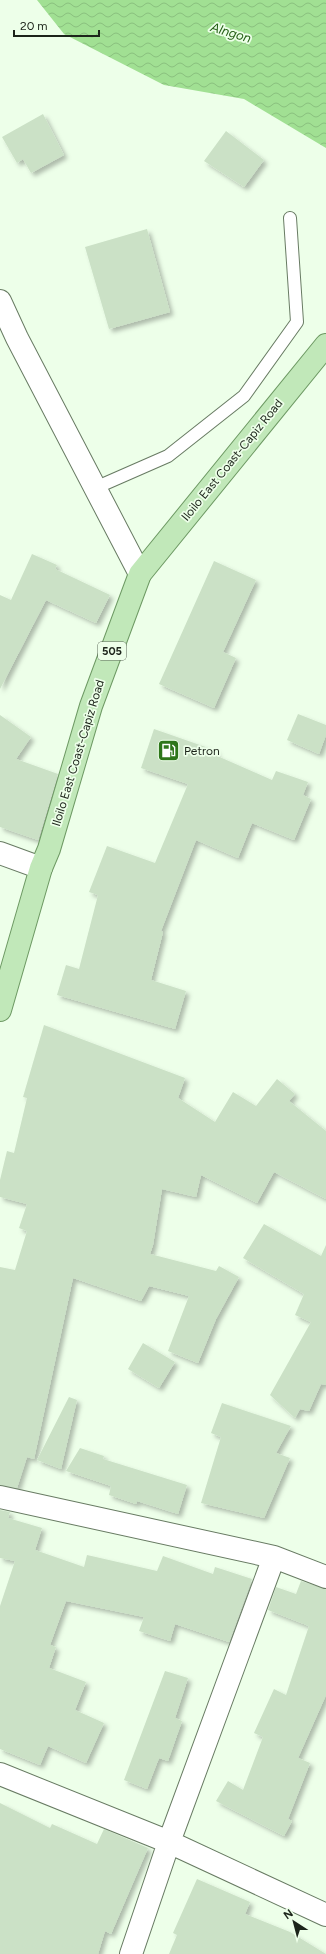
<svg xmlns="http://www.w3.org/2000/svg" width="326" height="1954" font-family="Figtree,sans-serif">
<style>
.water{fill:url(#water-waves)}
.building{fill:#cbe1c6;filter:url(#shadow)}
.lines{fill:none;stroke-linecap:round;stroke-linejoin:round}
.lane-casing{stroke:#687b63;stroke-width:14}
.street-casing{stroke:#687b63;stroke-width:24}
.primary-casing{stroke:#6d9963;stroke-width:24}
.lane{stroke:#fff;stroke-width:12}
.street{stroke:#fff;stroke-width:22}
.primary{stroke:#c1e8b9;stroke-width:22}
.labels{text-anchor:middle;stroke-width:3.5;stroke-linejoin:round;paint-order:stroke}
.shield{fill:#edffe9;stroke:#5b6658;stroke-width:1}
.shield-label{font-size:11px;font-weight:bold;fill:#1c241a}
.street-label{font-size:12px;fill:#1c241a;stroke:#edffe9}
.poi-label{font-size:12px;fill:#1c241a;stroke:#edffe9;text-anchor:start}
.water-label{font-size:13px;font-style:italic;fill:#256016;stroke:#edffe9}
</style>
<defs>
<pattern id="water-waves" width="16" height="10" patternUnits="userSpaceOnUse"><rect width="16" height="10" fill="#a1e093"/><path d="M0 5q4-4 8 0t8 0" fill="none" stroke="#8ac07e"/></pattern>
<filter id="shadow"><feDropShadow dx="3.5" dy="3.5" stdDeviation="2" flood-color="#0004"/></filter>
</defs>
<rect width="100%" height="100%" fill="#edffe9"/>
<path class="water" d="M37,0H326V148L244,99L164,85L64,34Z"/>
<path class="building" d="M43,114L64,155L31,173L23,159L17,163L2,137Z
M226,131L264,160L244,187L204,161Z
M147,229L170,312L109,329L85,247Z
M32,554L57,565L55,569L110,595L96,623L46,600L0,689V595L11,600Z
M214,561L256,580L223,652L236,658L214,708L159,684Z
M298,714L326,725V735L319,754L287,740Z
M0,715L31,737L16,759L58,774L38,840L0,827Z
M154,729L217,751L215,755L272,780L276,771L308,782L303,795L311,799L294,840L252,823L238,858L196,840L161,931L163,932L151,980L186,991L175,1029L57,995L66,965L79,969L98,895L89,892L107,846L155,863L188,784L141,768Z
M44,1025L185,1078L178,1098L215,1122L233,1092L256,1106L277,1079L295,1094L289,1101L326,1131V1199L274,1172L257,1203L201,1175L196,1197L162,1189L153,1245L150,1254L216,1271L219,1266L239,1277L216,1319L198,1363L168,1351L189,1296L149,1286L141,1301L73,1278L34,1459L27,1457L17,1488L0,1485V1267L15,1270L27,1231L19,1228L27,1204L0,1197V1180L7,1151L14,1153L27,1098L23,1097Z
M264,1224L321,1256L326,1245V1385L321,1384L309,1411L300,1409L295,1418L270,1395L311,1322L295,1315L304,1294L243,1258Z
M143,1343L175,1362L159,1388L128,1369Z
M69,1397L77,1400L61,1469L37,1460Z
M222,1403L291,1426L276,1453L290,1458L264,1518L201,1503L221,1437L211,1433Z
M80,1448L104,1456L103,1459L187,1485L178,1514L137,1501L136,1504L109,1495L111,1486L66,1471Z
M0,1510L10,1512L8,1518L42,1528L35,1550L84,1567L87,1555L157,1571L163,1556L213,1574L215,1567L252,1579L229,1642L175,1624L170,1641L139,1631L144,1617L66,1601L50,1645L56,1647L49,1668L86,1682L75,1710L104,1723L86,1763L48,1746L40,1765L0,1749V1606L15,1561L0,1558Z
M301,1581L326,1589V1695L298,1758L310,1763L288,1819L292,1821L284,1836L216,1801L228,1781L243,1790L263,1737L254,1733L274,1689L286,1695L309,1626L268,1610L276,1587L296,1594Z
M165,1671L188,1678L175,1718L182,1721L168,1761L159,1758L147,1789L124,1780Z
M0,1803L50,1828L52,1824L97,1844L104,1829L148,1848L111,1934L105,1931L98,1954H0Z
M197,1879L250,1902L245,1914L290,1932L326,1954H169L177,1935L173,1933Z"/>
<g class="lines">
<defs>
<path id="lane" d="M95,488L168,456L244,396L297,322L290,218"/>
<path id="street" d="M0,301L17,338L140,574
M0,853L41,868
M0,1497L274,1557L326,1577
M0,1774L169,1842L326,1915
M131,1954L169,1842L274,1557"/>
<path id="primary" d="M0,1010L41,868L49,849L91,706L140,574L326,345"/>
</defs>
<use href="#lane" class="lane-casing"/>
<use href="#street" class="street-casing"/>
<use href="#primary" class="primary-casing"/>
<use href="#lane" class="lane"/>
<use href="#street" class="street"/>
<use href="#primary" class="primary"/>
</g>
<defs>
<symbol id="fuel-square" viewBox="-11 -11 22 22"><rect x="-9" y="-9" width="18" height="18" rx="4" fill="#2e761a" stroke="#edffe9"/><path d="M-5.5-6h7V0h2V4h1.3V-2.5L3-4.5l.8-.8L6-3V5H2.5V1h-1V6h-7ZM-4.2-4.7v3.2H.2V-4.7Z" fill="#fff"/></symbol>
</defs>
<g fill-rule="evenodd">
<use href="#fuel-square" x="156" y="738" width="25" height="25"/>
</g>
<g class="labels">
<rect class="shield" x="98" y="642" width="28" height="18" rx="3"/>
<g class="shield-label">
<text x="112" y="655">505</text>
</g>
<g class="street-label">
<text transform="translate(232 460) rotate(-51)" y="4">Iloilo East Coast-Capiz Road</text>
<text transform="translate(78 753) rotate(-73)" y="4">Iloilo East Coast-Capiz Road</text>
</g>
<g class="poi-label">
<text x="184" y="755">Petron</text>
</g>
<g class="water-label">
<text transform="translate(231 32) rotate(17)" y="5">Alngon</text>
</g>
</g>
<g transform="translate(294 1922) rotate(324)" stroke="#edffe9" stroke-width="3" paint-order="stroke">
<path d="M0-3L7 15L0 10L-7 15Z" fill="#1c241a"/>
<text y="-6" font-size="11" font-weight="bold" text-anchor="middle" fill="#1c241a">N</text>
</g>
<path d="M14 30v6h85v-6" fill="none" stroke="#1c241a" stroke-width="2"/>
<text x="20" y="30" font-size="12" fill="#1c241a" stroke="#edffe9" stroke-width="3" paint-order="stroke">20 m</text>
</svg>
